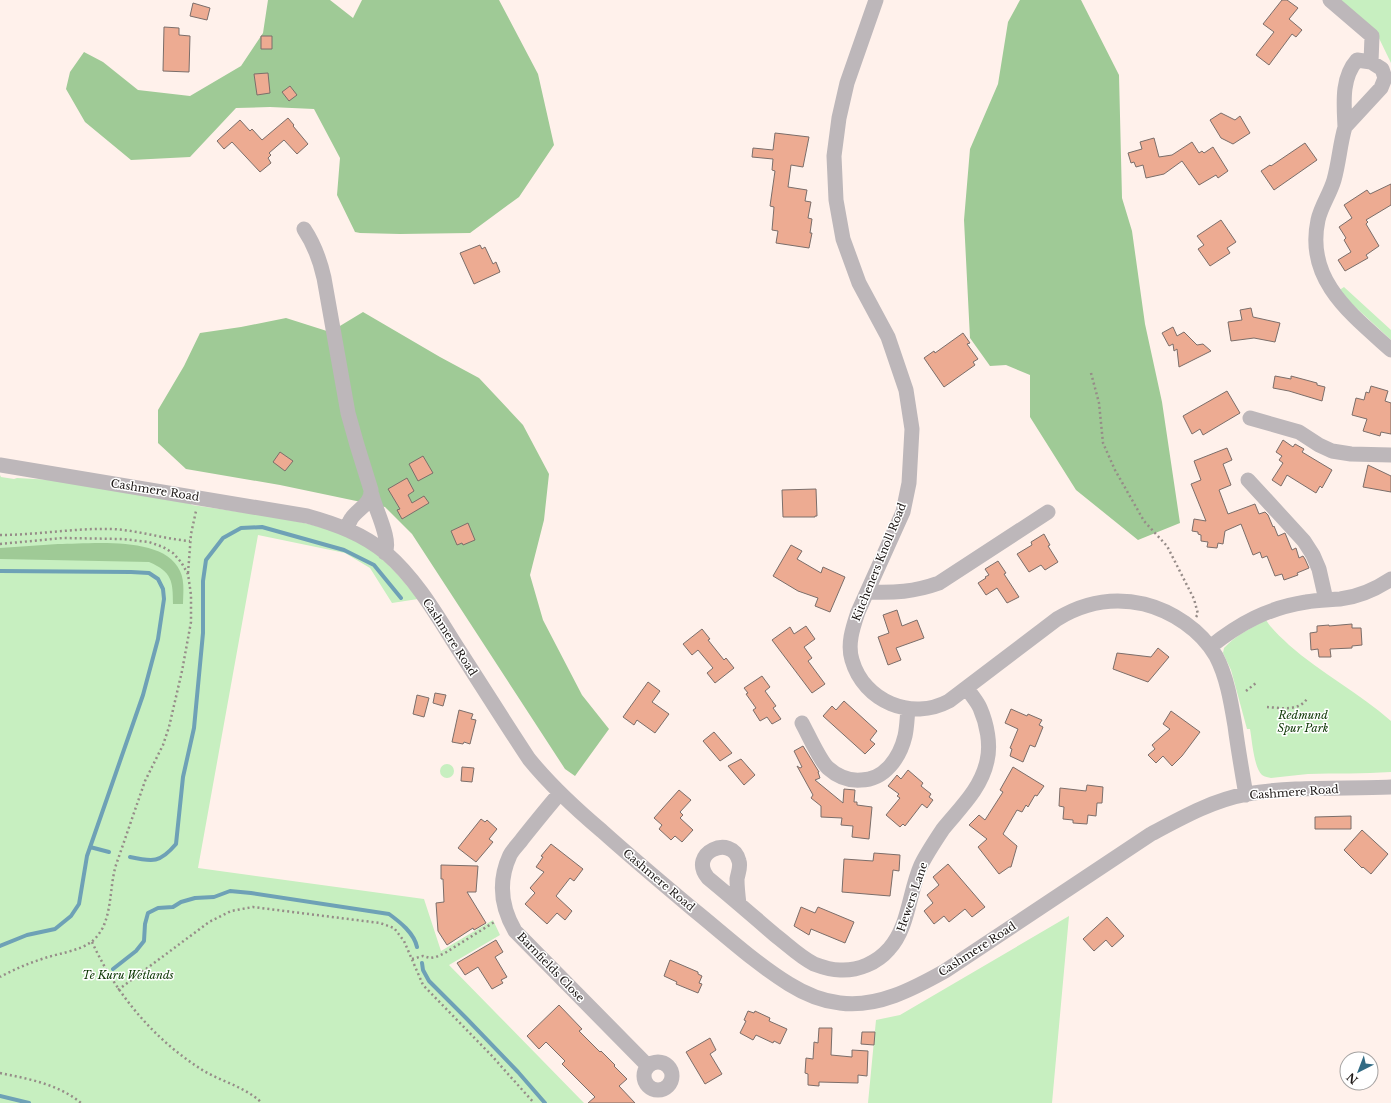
<svg xmlns="http://www.w3.org/2000/svg" width="1391" height="1103" font-family="'Libre Baskerville',serif">
<style>
.green{fill:#c7efc0}
.forest{fill:#9fca96}
.lines{fill:none;stroke-linecap:round;stroke-linejoin:round}
.stream{stroke:#6ea1b6;stroke-width:4}
.building{fill:#edab92;stroke:#7b6e6a}
.path{stroke:#968c88;stroke-width:2.5;stroke-dasharray:2 3;stroke-linecap:butt}
.minor{stroke:#bdb7ba;stroke-width:15}
.labels{text-anchor:middle;stroke-width:3;stroke-linejoin:round;paint-order:stroke}
.street-label{font-size:11px;fill:#1d1816;stroke:#fff}
.park-label{font-size:11px;font-style:italic;fill:#0b3602;stroke:#fff}
</style>
<rect width="100%" height="100%" fill="#fff1eb"/>
<path class="green" d="M1338,0H1391V63L1376,32Z
M1344,287L1391,330V340L1338,291Z
M0,475L1,477L14,479L17,478L52,480L190,503L192,505C215,508 238,512 261,515C295,521 331,526 362,544C385,558 402,579 418,599L392,603L370,568L345,553L258,535L198,868L424,899L441,951L493,920L500,935L449,965L584,1103H0Z
M1266,620C1272,630 1281,637 1289,645C1321,673 1359,693 1391,721V772C1363,774 1336,773 1308,774C1295,775 1283,777 1271,778C1268,777 1265,777 1262,775C1254,768 1252,740 1250,729H1247L1231,670L1223,653L1224,648C1236,635 1251,628 1266,620Z
M440 771a7 7 0 1 1 14 0a7 7 0 1 1-14 0Z
M1069,916L1052,1103H868L876,1020L900,1015Z"/>
<path class="forest" d="M268,0H330L353,18L362,0H499L538,74L554,145L519,197L470,233L400,234L360,233L355,232L337,195L340,158L314,109L270,107L236,108L190,157L131,160L85,122L66,89L70,72L84,52L103,62L138,90L190,96L241,66L263,33Z
M1020,0H1081L1119,75L1122,198L1132,231L1145,324L1162,402L1180,523L1138,540L1076,490L1030,417V375L1006,365L990,366L970,338L964,220L970,149L998,84L1008,22Z
M363,312L440,357L479,378L523,425L549,474L544,520L530,575L543,620L582,695L609,729L575,776L565,769L412,534L385,507L280,485L186,469L158,443V410L184,366L200,333L241,327L286,318L330,332Z
M58,544C91,544 164,535 180,571C185,581 183,594 183,604H173C173,581 172,572 149,562L0,559V548Z"/>
<g class="lines">
<path class="stream" d="M0,571L131,572L149,573L158,579L163,589L164,599L158,639L143,695L87,856L79,904L71,916L55,929L27,935L0,946
M90,847L109,852
M130,857C153,862 160,863 176,844L183,777L194,728L203,633V581L206,560L223,538L241,528L262,527L344,550L374,565L401,598
M422,963L423,970L429,981L467,1019L518,1072L545,1103
M113,969L136,951L144,941L145,924L148,913L158,908L173,907L181,902L195,898L214,897L230,891L251,893L389,914C400,922 414,933 417,947
M101,978L103,977
M0,1096L29,1103"/>
</g>
<path class="building" d="M1282,0H1287L1298,8L1289,19L1302,30L1296,37L1292,34L1269,65L1256,55L1274,32L1263,24Z
M193,3L210,8L207,20L190,16Z
M164,27L179,28V35L190,36L189,72L163,71Z
M261,36H272V49H261Z
M268,73L270,93L257,95L254,74Z
M290,86L297,95L289,101L282,92Z
M1221,113L1235,120L1240,116L1250,133L1233,144L1221,138L1210,120Z
M288,118L294,125L293,126L308,144L297,154L284,140L269,153L271,155L268,158L271,163L260,172L232,142L224,149L217,141L240,120L250,131L252,129L262,140Z
M775,133L809,137L803,167L791,165L788,187L807,190L805,201L811,202L808,218L812,219L810,233H812L809,248L776,243L778,231L772,230L774,207L770,206L775,171L772,170L773,159L752,157L753,148L773,150Z
M1154,138L1159,157L1172,155L1192,142L1199,153L1202,151L1204,153L1213,147L1228,171L1218,178L1216,175L1199,185L1182,161L1164,174L1146,178L1143,165L1136,167L1134,162L1131,163L1128,153L1142,149L1140,142Z
M1305,143L1317,160L1274,190L1261,171L1270,165L1271,166Z
M1391,184V205L1366,220L1368,222L1366,224L1379,246L1366,255L1368,258L1345,271L1338,260L1351,252L1344,240L1346,238L1339,227L1352,218L1344,205L1367,190L1370,194Z
M1221,220L1236,242L1227,248L1230,253L1210,266L1198,249L1204,245L1197,236Z
M480,245L482,249L485,247L493,264L496,262L500,272L474,284L460,253Z
M1251,308L1253,317L1280,323L1275,342L1254,338L1231,341L1228,322L1242,320L1240,310Z
M1173,327L1177,336L1184,332L1197,345L1203,344L1211,351L1179,367L1177,349L1174,351L1173,344L1169,346L1162,333Z
M963,333L970,343L967,344L978,359L973,362L975,365L944,387L924,358L934,351L935,353Z
M1275,376L1291,379V376L1317,383V385L1325,387L1322,401L1289,391L1273,388Z
M1371,386L1388,391L1385,401L1391,403V434L1381,432L1380,436L1363,431L1367,419L1352,415L1356,398L1364,400L1366,392L1369,393Z
M1227,391L1240,413L1203,435L1200,429L1192,434L1183,416Z
M1283,440L1293,447L1295,444L1304,449L1302,452L1332,470L1322,488L1320,486L1316,493L1287,475L1281,486L1272,480L1283,463L1279,460L1282,456L1276,452Z
M1227,448L1232,460L1223,464L1231,485L1219,490L1228,514L1255,504L1259,514L1265,512L1268,515L1273,527L1274,526L1278,536L1285,533L1292,550L1296,548L1299,558L1303,556L1305,559L1309,568L1297,573L1298,575L1284,580L1282,574L1275,576L1267,556L1262,558L1260,552L1253,555L1241,524L1225,531L1223,544L1218,543L1217,548L1207,547L1208,542L1201,541V535L1198,534V532L1192,531L1194,519L1206,521L1191,484L1201,480L1194,461Z
M280,452L293,461L285,471L273,462Z
M423,456L433,473L418,481L409,464Z
M1368,465L1391,476V492L1363,487Z
M407,478L414,491L408,495L412,503L424,496L429,503L402,519L397,510L400,509L388,489Z
M816,489L817,516H815V517H783L782,490Z
M468,523L475,540L463,545L462,543L457,545L451,531Z
M1044,534L1050,545L1048,546L1058,562L1045,570L1041,565L1029,572L1017,554L1032,545L1031,542Z
M791,545L802,551L797,559L821,573L823,567L845,577L830,612L815,606L818,598L798,591L773,576Z
M998,561L1006,573L1004,574L1019,597L1007,603L997,588L986,595L978,583L986,578L985,577L989,575L985,569Z
M897,610L902,626L917,620L924,638L896,648L901,660L888,665L878,637L889,633L883,615Z
M1352,624V628H1361L1362,645L1352,646V648L1330,649L1331,657H1319L1318,649L1311,650L1310,633L1317,632V626L1329,625V626Z
M806,626L815,639L804,647L812,658L808,661L825,684L812,693L772,640L790,627L794,634Z
M702,629L710,639L708,640L724,660L726,658L734,668L715,683L707,673L713,668L698,650L692,655L683,644Z
M1158,648L1169,657L1148,682L1113,669L1117,653L1151,657Z
M762,676L770,687L765,691L776,706L773,708L781,719L772,724L767,717L760,721L753,710L756,708L746,694L748,693L744,688Z
M648,682L660,691L652,702L669,714L655,733L637,720L634,725L623,717Z
M435,693L446,695L443,706L433,703Z
M417,695L429,698L424,717L413,714Z
M844,701L877,731L870,740L875,744L865,754L823,716L832,706L836,710Z
M1011,709L1027,716L1028,714L1042,720L1039,725L1043,727L1035,747L1030,745L1023,762L1010,756L1012,749L1010,748L1018,729L1005,723Z
M459,710L473,714L471,719L476,720L470,744L464,742L463,744L452,742Z
M1171,711L1200,732L1182,756L1172,766L1163,756L1156,763L1148,755L1155,749L1152,745L1170,729L1163,724Z
M714,732L732,753L720,761L703,741Z
M803,746L819,772H818L820,778L815,780L843,803L844,789L855,790L854,802H857V805L872,807L869,839L852,837L853,826L841,825L842,818L821,817V806L811,798L813,795L797,766L800,768L802,767L794,751Z
M741,759L755,775L744,785L728,766Z
M462,767L474,768L472,782L461,781Z
M1013,767L1044,786L1037,796L1035,795L1028,807L1026,805L1022,812L1017,810L1003,834L1017,846L1011,867H1009L999,874L978,847L987,839L969,825L979,815L985,820L1003,792L1000,790Z
M908,770L923,783L921,786L931,794L929,797L933,800L927,808L922,804L905,826L903,824L900,827L886,815L900,798L897,796L899,794L888,786L897,775L901,779Z
M1087,785L1103,787L1102,803H1097L1096,816L1088,815L1087,824L1073,823V820L1063,819L1064,807L1059,806L1060,788L1086,791Z
M679,790L691,800L680,812L683,815L680,818L693,830L682,842L675,836L671,840L659,829L662,825L654,818Z
M1351,816V829H1315V817Z
M481,819L485,822L487,820L497,829L489,839L493,842L476,862L458,848Z
M1362,830L1388,854L1371,874L1363,867L1362,868L1344,850Z
M551,844L583,869L574,881L570,878L556,896L572,911L565,920L557,913L547,924L525,904L535,893L530,888L544,872L536,867L543,857L541,856Z
M874,853L900,855L899,871L893,870L890,896L842,892L844,859L873,861Z
M948,864L985,907L972,917L965,909L949,922L944,916L934,924L924,911L933,903L927,895L939,885L933,877Z
M441,865L478,866L476,892H467L486,923L474,930L473,928L447,945L438,931L436,903L444,902L443,879H441Z
M801,907L815,913L818,907L854,922L845,943L811,929L809,935L794,926Z
M1107,917L1124,936L1112,947L1106,940L1094,951L1083,939Z
M496,940L503,952L495,957L507,977L501,980L503,983L492,989L478,967L465,975L457,963Z
M670,960L698,972V974L702,976L699,983L702,984L698,993L676,984L677,982L664,976Z
M559,1005L582,1029L579,1031L600,1052L601,1051L615,1065L614,1066L627,1079L619,1086L635,1103H588L595,1097L562,1064L565,1061L546,1042L539,1049L527,1036Z
M748,1011L754,1013L755,1011L770,1018L769,1021L787,1029L780,1044L774,1041L773,1043L756,1035L753,1040L740,1033L746,1021L744,1020Z
M819,1028H832L831,1055L852,1057V1050L868,1051L867,1076L858,1075V1083L819,1082V1086L808,1085V1074L805,1073L806,1058L813,1059L814,1042L818,1043Z
M862,1032H875L874,1045L861,1044Z
M710,1038L716,1050L710,1054L722,1074L705,1084L686,1052Z"/>
<g class="lines">
<path class="path" d="M1091,373L1099,403L1103,443L1115,470L1144,521L1167,546L1194,599L1198,614L1196,617
M0,535C37,535 74,528 111,529C138,530 163,539 190,541
M0,544L63,538L122,539L149,542L163,547L173,553L181,562L188,574L191,595V622L182,671L169,727L163,745L145,781L116,865C110,885 112,905 104,925C102,930 96,939 91,942C79,951 60,953 45,958C29,963 15,969 0,977
M188,573L191,534L196,511
M1246,691L1256,683
M1267,707C1281,708 1300,712 1308,697
M92,942C116,994 154,1040 204,1071C223,1082 245,1087 262,1103
M412,959L423,956L430,958L436,957L445,953L496,921
M118,990L209,922L231,911L253,907L380,923L394,928L404,941L423,985L492,1056L534,1103
M0,1073C29,1079 58,1084 81,1103"/>
<path class="minor" d="M876,0L847,83L839,118L834,156L836,200L843,239L859,283L888,337L906,390L912,429L909,483L903,512L858,612C853,627 847,644 852,660C864,702 912,721 949,701L1057,619C1083,603 1113,597 1144,604C1172,611 1201,630 1216,656C1227,677 1231,702 1235,726C1238,749 1242,772 1246,795
M1330,0L1372,36L1371,62
M1357,60L1371,62L1382,69L1385,78L1381,88L1345,127C1344,104 1341,78 1357,60Z
M1345,127C1340,144 1339,162 1334,180C1330,194 1321,206 1318,220C1305,280 1351,314 1391,350
M304,229C314,244 320,260 324,278L348,413L357,445L371,490C372,504 357,509 351,519C349,522 348,526 348,529
M1250,418L1299,432L1319,445L1332,451L1351,454L1391,455
M0,465L307,516C336,524 363,534 386,553C415,578 435,612 455,644C480,683 504,721 529,759C551,786 576,809 602,831C632,858 663,884 694,910C725,935 755,963 789,984C805,994 821,1001 840,1003C877,1008 913,989 945,971L1151,834C1181,818 1213,800 1247,794C1293,786 1344,789 1391,787
M1248,480L1304,541L1313,555L1319,569L1326,600
M372,495C375,509 392,540 385,553
M868,592C894,593 914,592 939,583L1048,512
M1210,647C1240,623 1268,608 1306,602C1317,600 1328,600 1340,599C1357,597 1376,589 1391,579
M802,723C808,734 820,761 828,768C838,777 848,781 861,780C885,780 900,757 905,736C907,727 907,718 908,709
M560,793C547,808 535,823 523,838C519,844 513,849 510,855C498,881 501,907 515,931L648,1066
M739,904C738,896 737,888 737,879C738,873 741,867 739,861C732,833 687,853 708,878C731,897 753,916 775,935C788,945 800,957 814,964C822,967 832,970 840,970C858,971 877,963 889,949C909,927 909,892 921,865C927,853 935,841 943,829C960,808 981,789 987,761C991,745 987,724 980,708C977,701 971,695 967,688
M644 1076a14 14 0 1 1 28 0a14 14 0 1 1-28 0Z"/>
</g>
<g class="labels">
<g class="street-label">
<text transform="translate(155 490) rotate(9)" y="4">Cashmere Road</text>
<text transform="translate(879 562) rotate(-68)" y="4">Kitcheners Knoll Road</text>
<text transform="translate(450 637) rotate(57)" y="4">Cashmere Road</text>
<text transform="translate(1294 792) rotate(-4)" y="4">Cashmere Road</text>
<text transform="translate(659 880) rotate(40)" y="4">Cashmere Road</text>
<text transform="translate(912 897) rotate(-71)" y="4">Hewers Lane</text>
<text transform="translate(977 949) rotate(-33)" y="4">Cashmere Road</text>
<text transform="translate(551 967) rotate(46)" y="4">Barnfields Close</text>
</g>
<g class="park-label">
<text x="1303" y="719">Redmund<tspan x="1303" dy="13">Spur Park</tspan></text>
<text x="128" y="979">Te Kuru Wetlands</text>
</g>
</g>
<g transform="translate(1359 1071) rotate(222)"><circle r="19" fill="#ffffff" stroke="#a5a3a2"/>
<path d="M0-3L7 15L0 10L-7 15Z" fill="#326b84"/>
<text y="-6" font-size="11" font-weight="bold" text-anchor="middle" fill="#1d1816">N</text>
</g>
</svg>
